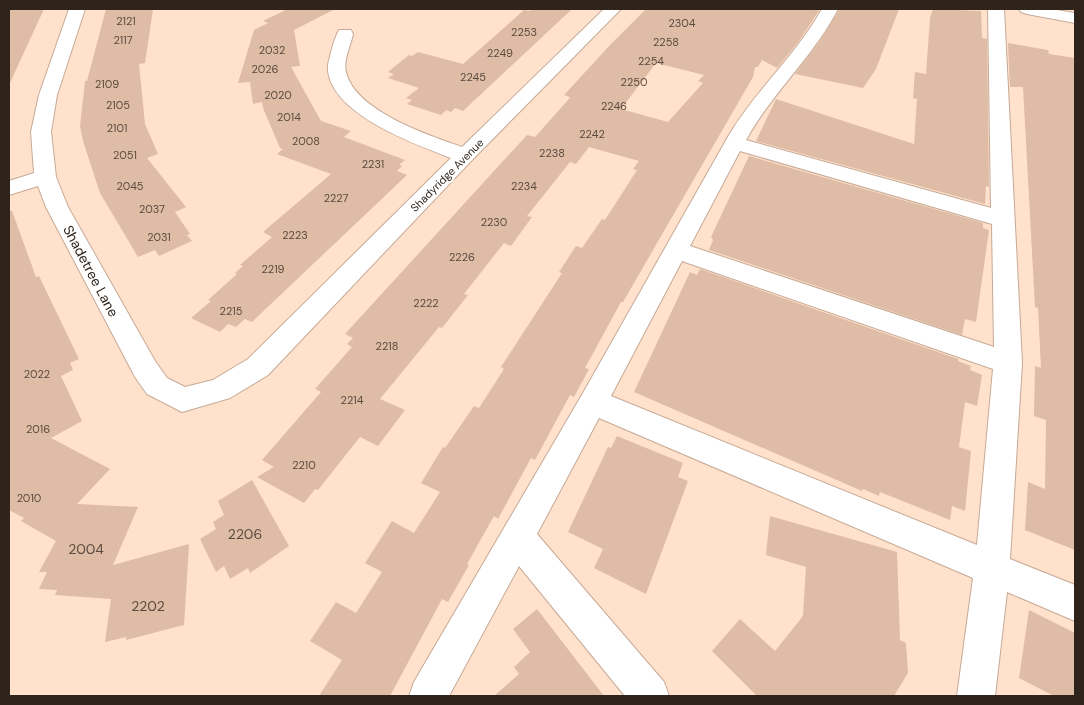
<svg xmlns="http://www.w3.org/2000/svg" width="1084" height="705" font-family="'DM Sans',sans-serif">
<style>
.building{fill:#debca6;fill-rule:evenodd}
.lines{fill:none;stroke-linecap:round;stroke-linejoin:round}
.street-casing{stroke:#c6aa96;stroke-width:2}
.street{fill:#fff;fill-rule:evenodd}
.labels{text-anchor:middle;stroke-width:4.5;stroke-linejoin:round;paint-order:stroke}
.number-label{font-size:11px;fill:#5b4a3e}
.far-street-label{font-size:11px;fill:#2f241c;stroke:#fff}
.street-label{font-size:14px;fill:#2f241c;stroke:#fff}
.near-number-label{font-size:14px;fill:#5b4a3e}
</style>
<rect width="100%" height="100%" fill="#ffe1cc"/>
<path class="building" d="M9,9H44L9,85Z
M106,9H153L145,63L139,64L145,124L158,154L147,158L186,207L175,212L190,234L187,235L192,241L159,256L155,250L138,257L100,193L83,141L80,126L85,81H87Z
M288,9H335L294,30L300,66L291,67L321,121L351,131L344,137L405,160L399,165L402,166L397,171L407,175L252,322L245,319L236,327L228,324L220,332L191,318L211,301L208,300L237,274L235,273L243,266L240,265L272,237L263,232L331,174L277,154L283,149L280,148L263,108L262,102L253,104L250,82L238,83L254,30L268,23L263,21Z
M533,9H572L463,111L455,108L451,112L446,110L441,115L407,104L412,100L406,98L419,88L388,78L394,74L388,72L409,55L412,56L418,52L463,64L524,10L530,11Z
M646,9H820L799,41L777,68L762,60L758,67H755L753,77L623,302H621L585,368L589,369L574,397L570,395L535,460L531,458L498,519L494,516L467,564L469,565L448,602L442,599L390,696H319L342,660L310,641L336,602L356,613L382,572L365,563L392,521L414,533L440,492L421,483L443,447L445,448L474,406L479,408L504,369L501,367L562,273L559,272L576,246L582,248L602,219L605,220L637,170L633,169L639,161L589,147L576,164L570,162L527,216L532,217L511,246L504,243L464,294L468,295L442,328L439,327L380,399L405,410L378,446L360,437L318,490L315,489L304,503L257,477L274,467L262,460L321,392L315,389L352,347L347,344L353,338L345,334L527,135L535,137L568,100L570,97L564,95L610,45ZM656,63L704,75L698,81L703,83L668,122L621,109Z
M840,9H899L876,69L863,88L795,74L818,44Z
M933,9L981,11L982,38L987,39L989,187L986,186L985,204L756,141L776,99L914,144L917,99L913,98L915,72L926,74L930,18Z
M1008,43L1048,50L1049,54L1075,58V550L1025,530L1028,482L1045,489L1046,420L1034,416L1035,366L1041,368L1038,308L1035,307L1023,87H1010Z
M749,156L983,223V228L989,230L976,322L965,319L962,335L709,250L713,240L711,237Z
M9,211H12L36,277L39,276L79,359L70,363L73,370L61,376L82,421L51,438L110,469L77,504L138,507L113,565L189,544L184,625L126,640V637L105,642L111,599L55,595L57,590L39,589L47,572H39L56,541L21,521L24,518L9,510Z
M700,269L958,359V361L971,366L970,370L982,375L977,406L965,402L959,447L971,451L965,511L952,506L950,520L880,492L879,496L863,489L862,491L634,392L690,272L697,275Z
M617,436L683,463L678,477L688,481L646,594L594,568L603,549L568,532L608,447L611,448Z
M252,480L289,546L250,573L248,568L230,579L224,566L216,572L200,539L216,529L213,522L224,515L218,501Z
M770,516L897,552L900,640L906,643L908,673L894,696H757L712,651L740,619L775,651L803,616L806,567L766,555Z
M537,609L604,696H494L519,674L514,667L530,652L513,629Z
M1029,610L1075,633V696H1054L1019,678Z"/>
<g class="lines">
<defs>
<path id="street" d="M69,9H85L57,95L51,132L56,177L68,207L155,361L167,378L185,387L213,380L248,359L451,158C415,144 333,115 328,71C327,64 330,58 331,52C333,45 335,37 339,30H351L353,34C351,45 343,60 346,72C355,111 428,135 462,147L604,9H621L472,160L268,375L230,398L182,412L147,394L135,377L46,207L38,186L9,195V181L34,173L31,132L39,95Z
M822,9H838C813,57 772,93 746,140L991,208L988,9H1004L1022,363L1010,559L1075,585V621L1007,592L995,696H957L973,578L599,418L537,534L664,682L669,696H625L519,566L449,696H409L414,682L583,393L729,135C756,90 796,55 822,9ZM740,151L992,224L994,347L690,246ZM682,261L993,369L977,545L611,396Z
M1019,9H1051L1075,13V23L1027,14L1021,12Z"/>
</defs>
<use href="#street" class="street-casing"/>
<use href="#street" class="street"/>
</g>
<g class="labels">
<g class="number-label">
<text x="126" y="25">2121</text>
<text x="682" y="27">2304</text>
<text x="524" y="36">2253</text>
<text x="123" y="44">2117</text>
<text x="666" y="46">2258</text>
<text x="272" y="54">2032</text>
<text x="500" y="57">2249</text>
<text x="651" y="65">2254</text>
<text x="265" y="73">2026</text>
<text x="473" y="81">2245</text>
<text x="634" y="86">2250</text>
<text x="107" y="88">2109</text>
<text x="278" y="99">2020</text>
<text x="118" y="109">2105</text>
<text x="614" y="110">2246</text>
<text x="289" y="121">2014</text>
<text x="117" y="132">2101</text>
<text x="592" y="138">2242</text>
<text x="306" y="145">2008</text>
<text x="552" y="157">2238</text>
<text x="125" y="159">2051</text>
<text x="373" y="168">2231</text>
<text x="130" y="190">2045</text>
<text x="524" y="190">2234</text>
<text x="336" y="202">2227</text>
<text x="152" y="213">2037</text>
<text x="494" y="226">2230</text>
<text x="295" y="239">2223</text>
<text x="159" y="241">2031</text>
<text x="462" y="261">2226</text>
<text x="273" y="273">2219</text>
<text x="426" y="307">2222</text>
<text x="231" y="315">2215</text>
<text x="387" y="350">2218</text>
<text x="37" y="378">2022</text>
<text x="352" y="404">2214</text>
<text x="38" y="433">2016</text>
<text x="304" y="469">2210</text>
<text x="29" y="502">2010</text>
</g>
<g class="far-street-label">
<text transform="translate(447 175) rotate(-45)" y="4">Shadyridge Avenue</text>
</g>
<g class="street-label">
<text transform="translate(91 271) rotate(62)" y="5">Shadetree Lane</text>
</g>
<g class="near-number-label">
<text x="245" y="539">2206</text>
<text x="86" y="554">2004</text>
<text x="148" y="611">2202</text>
</g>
</g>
<rect width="1084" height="705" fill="none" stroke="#2f241c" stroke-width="20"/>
</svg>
